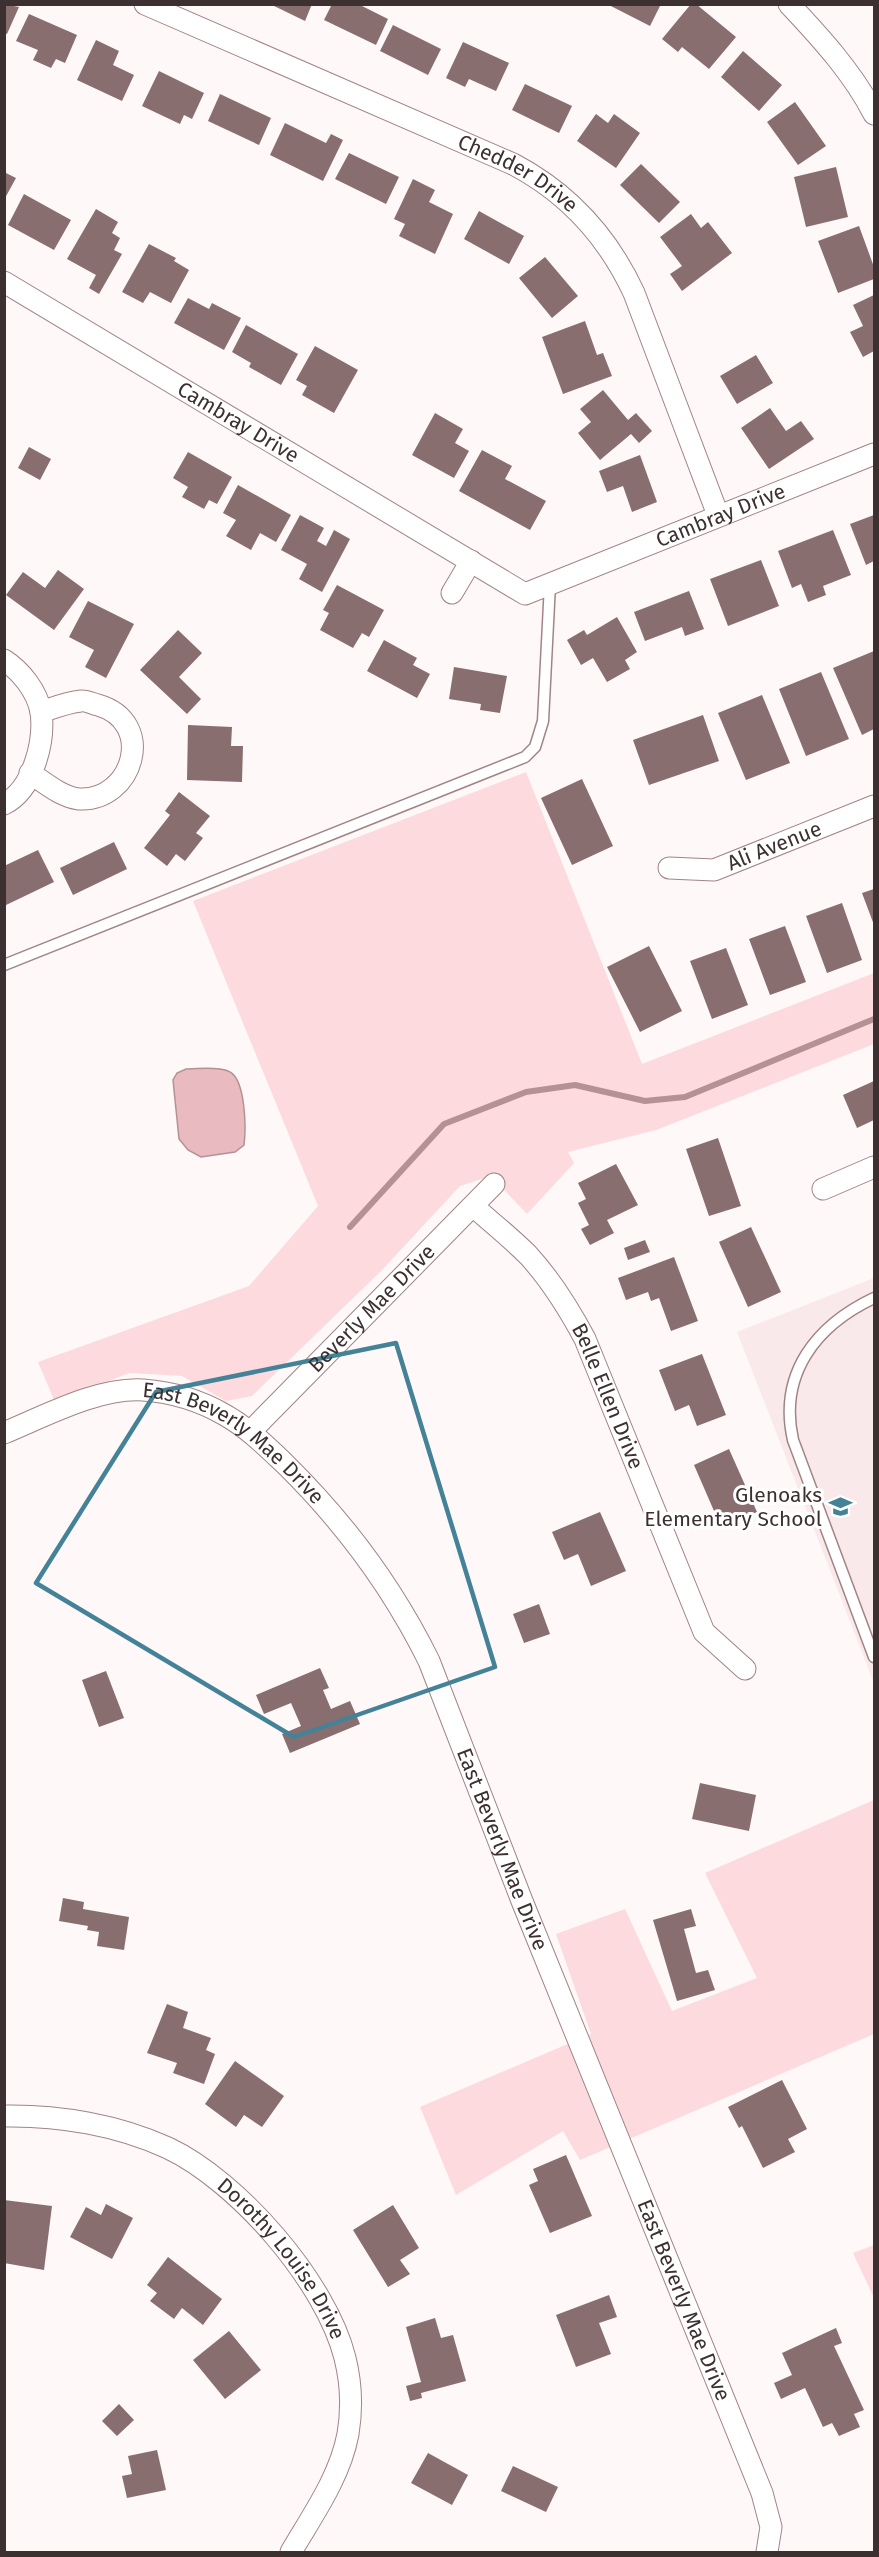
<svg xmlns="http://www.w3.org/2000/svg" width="879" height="2557" font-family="'Fira Sans',sans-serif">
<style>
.built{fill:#fae9ea}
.green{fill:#fddadd}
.water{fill:#e9babf;stroke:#b59194;stroke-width:1.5}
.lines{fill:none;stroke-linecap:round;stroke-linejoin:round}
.stream{stroke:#b59194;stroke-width:6}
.building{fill:#896e70}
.service-casing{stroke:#a18486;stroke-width:13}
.minor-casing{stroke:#a18486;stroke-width:23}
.service{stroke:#fff;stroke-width:10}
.minor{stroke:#fff;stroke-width:21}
.marked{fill:none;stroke:#448298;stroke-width:4.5;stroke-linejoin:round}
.labels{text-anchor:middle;stroke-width:6;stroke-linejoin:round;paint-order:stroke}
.street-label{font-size:21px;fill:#3c3031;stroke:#fff}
.poi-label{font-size:21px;fill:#3c3031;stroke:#fff;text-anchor:end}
</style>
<rect width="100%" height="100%" fill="#fef8f8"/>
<path class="built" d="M874,1278V1683L737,1332Z"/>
<path class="green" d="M526,772L642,1064L874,973V1044L656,1130L568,1152L574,1163L527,1214L491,1176L460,1186L382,1270L252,1396L226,1401L182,1376L129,1373L55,1402L38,1362L249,1286L318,1206L193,901Z
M874,1800V2034L580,2160L563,2131L456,2195L420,2107L591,2034L556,1934L625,1909L672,2011L757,1978L705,1873Z
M874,2245V2298L853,2253Z"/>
<path class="water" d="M186,1069C198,1069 216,1066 228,1071C246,1077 246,1129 244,1145L235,1152L201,1157L188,1150L179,1139L173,1080L177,1073Z"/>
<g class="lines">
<path class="stream" d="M350,1227L444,1124L526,1092L575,1085L645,1101L685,1097L874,1019"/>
</g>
<path class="building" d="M4,4L19,7L7,34L4,33Z
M270,4H312L305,21Z
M332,4H358L388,19L376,45L324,20Z
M607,4H661L650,26Z
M691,4H696L736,37L709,69L682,47L678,52L662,39Z
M29,14L77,35L65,63L56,59L51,68L33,60L38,50L16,41Z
M393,25L441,49L428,75L380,51Z
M96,40L119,51L113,65L134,75L122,101L77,80Z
M463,42L509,63L496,91L469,79L465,87L446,78Z
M743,51L782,85L759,111L721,77Z
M159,71L204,93L192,119L184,115L180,124L142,106Z
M525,84L572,106L559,133L512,110Z
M220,94L271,118L259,145L208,121Z
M795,102L826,146L798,165L767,122Z
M596,114L608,123L614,114L640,133L616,168L577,141Z
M285,123L326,143L331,134L343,140L323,181L270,155Z
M349,153L399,177L386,204L335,179Z
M641,164L680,202L659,223L620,185Z
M836,167L848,217L806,227L794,177Z
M4,172L16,178L4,200Z
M413,179L435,190L429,202L453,214L435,254L399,236L405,224L394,219Z
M24,194L71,220L54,250L8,225Z
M96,209L118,222L112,233L120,238L114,250L122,254L99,294L89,288L96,275L67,259Z
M479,211L524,236L509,264L464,239Z
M691,214L701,228L708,222L732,253L682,291L670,274L682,266L660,237Z
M859,226L874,267V279L838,293L818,241Z
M149,244L176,258L174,261L189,270L171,303L150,292L143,303L122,292Z
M545,257L578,296L552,318L519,278Z
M874,295V351L863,357L850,332L863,326L853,305Z
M188,298L209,309L212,303L241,318L224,350L174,323Z
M585,321L597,355L603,353L612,376L563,394L542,337Z
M246,325L298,354L281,385L249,367L251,363L232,352Z
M315,346L358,370L334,413L302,395L307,386L296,380Z
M756,355L773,383L737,404L720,376Z
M603,390L628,420L636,413L652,431L639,443L631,434L600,460L578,433L591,422L580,409Z
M770,408L786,431L801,421L814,439L769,469L741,428Z
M435,413L463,429L455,443L469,451L454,478L412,455Z
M29,447L51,459L40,480L18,468Z
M482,450L512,466L505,479L546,501L530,530L459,491Z
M188,452L232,477L217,504L209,500L204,509L182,497L188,487L173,478Z
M640,455L657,502L632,512L623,486L607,492L599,471Z
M238,485L291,515L276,542L260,533L251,550L226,536L236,520L223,513Z
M300,515L324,528L317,541L326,546L334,530L350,539L322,592L299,579L307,564L281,550Z
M874,515V561L866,565L850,524Z
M833,530L851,575L823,586L826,595L808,602L801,584L792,588L778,551Z
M761,560L779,606L728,626L710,579Z
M58,570L84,589L54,630L6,595L23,572L45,588Z
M337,585L384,610L369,637L362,633L353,648L320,630L329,613L323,610Z
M689,591L704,629L685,636L682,627L645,641L634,612Z
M88,601L134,624L106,678L85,667L94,650L69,637Z
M617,617L637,652L625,660L630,669L607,682L593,658L581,665L567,640L584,630L587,635Z
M178,630L202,653L179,677L201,699L187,714L140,670Z
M384,640L417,658L413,665L430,674L417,698L367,671Z
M874,651V729L862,735L833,668Z
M454,667L507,676L500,713L480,710L481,704L449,699Z
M821,672L849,739L806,756L779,689Z
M762,695L790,763L746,780L718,713Z
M703,715L719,761L649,785L633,740Z
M188,725L232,727L231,746H243L242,782L187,780Z
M582,779L613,846L572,865L541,798Z
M179,792L210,816L196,833L203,838L185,861L176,854L167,866L144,848L170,815L165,811Z
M114,842L127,869L73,895L60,868Z
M38,850L54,882L4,906V866Z
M874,889V925L862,893Z
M842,903L862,960L827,973L806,916Z
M785,926L806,982L770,995L749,939Z
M649,946L682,1011L640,1032L607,967Z
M726,948L748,1005L712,1019L690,961Z
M874,1081V1120L857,1128L843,1095Z
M718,1138L741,1206L709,1216L686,1149Z
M616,1164L638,1205L607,1220L614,1233L590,1245L581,1229L589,1225L578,1203L586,1199L578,1183Z
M751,1227L781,1292L748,1307L719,1242Z
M645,1240L650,1252L628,1260L624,1248Z
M674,1257L698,1321L671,1331L659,1298L651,1301L648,1292L626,1300L618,1278Z
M702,1354L726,1415L697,1426L689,1405L675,1411L659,1370Z
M729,1449L757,1512L721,1527L694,1465Z
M600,1512L626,1571L591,1586L578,1554L564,1560L552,1532Z
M539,1604L550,1634L524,1643L513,1614Z
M320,1668L329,1688L323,1690L331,1709L350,1701L360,1724L290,1753L282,1734L301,1726L291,1703L264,1714L256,1695Z
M106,1671L124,1718L99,1727L82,1680Z
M700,1783L756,1795L749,1831L692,1819Z
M63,1898L84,1902L83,1909L129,1917L124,1950L97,1946L99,1932L87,1930L88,1926L59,1921Z
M691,1909L696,1926L684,1929L696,1973L708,1970L715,1990L677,2001L653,1920Z
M167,2004L188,2012L183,2028L211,2038L206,2050L215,2054L204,2084L173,2073L177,2063L147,2053Z
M235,2061L284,2096L262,2127L244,2115L236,2127L205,2104Z
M782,2080L807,2129L788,2139L795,2152L763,2168L742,2126L739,2128L728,2107Z
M566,2155L592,2216L550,2233L529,2185L538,2181L533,2169Z
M4,2200L52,2206L44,2270L4,2263Z
M106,2204L133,2218L112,2259L70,2237L86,2207L101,2215Z
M393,2205L419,2248L400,2260L410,2274L388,2287L353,2230Z
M168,2257L222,2299L203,2325L182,2308L174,2319L150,2301L157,2293L147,2285Z
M609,2295L617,2317L599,2323L611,2354L576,2367L556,2315Z
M435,2318L441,2338L453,2335L466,2381L421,2393L422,2398L410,2401L406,2386L421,2382L406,2327Z
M836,2328L842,2343L834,2346L864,2410L854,2414L860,2427L839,2436L832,2423L823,2427L805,2388L781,2399L774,2383L792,2375L782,2353Z
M229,2331L261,2370L225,2399L193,2360Z
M119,2404L134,2420L117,2436L102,2421Z
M157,2450L166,2490L127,2498L122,2476L132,2474L128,2456Z
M428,2453L468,2475L452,2505L411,2483Z
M513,2466L558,2487L546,2512L501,2491Z"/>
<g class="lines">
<defs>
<path id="service" d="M4,965L525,757L535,747L543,721L550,584
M874,1298C817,1325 778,1373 793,1440L874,1657"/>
<g id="minor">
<path id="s1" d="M145,4L513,164C568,193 608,237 634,293L718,515"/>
<path d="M789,4C821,38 853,73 874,114"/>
<path id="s2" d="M4,282L525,594L874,454"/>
<path d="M452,593L471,561"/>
<path d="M4,660C21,671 37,691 41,712C45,741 33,790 4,804"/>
<path d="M30,773C44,782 61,797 79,799C133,802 157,722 98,705C93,704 86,700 81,701C68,702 53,708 41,712"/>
<path id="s3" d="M669,868L714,870L874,806"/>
<path d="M823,1189L874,1167"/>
<path id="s4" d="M473,1206C491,1222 511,1238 528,1255C551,1280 569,1309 585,1339L704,1632L745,1669"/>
<path id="s5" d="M251,1431L494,1184"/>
<path id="s6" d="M4,1433C45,1416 99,1387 143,1390C171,1392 201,1401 225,1415C248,1428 266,1446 285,1464C345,1523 392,1586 429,1661L522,1901L762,2493L771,2527L767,2552"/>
<path id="s7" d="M4,2116C59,2115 118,2125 168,2148C238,2181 326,2282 345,2358C351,2382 352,2410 348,2434C340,2477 312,2516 291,2552"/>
</g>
</defs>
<use href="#service" class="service-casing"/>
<use href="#minor" class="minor-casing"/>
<use href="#service" class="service"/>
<use href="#minor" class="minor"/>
</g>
<path class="marked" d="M396,1343L495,1667L294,1737L36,1583L156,1392Z"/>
<defs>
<symbol id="school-bare" viewBox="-9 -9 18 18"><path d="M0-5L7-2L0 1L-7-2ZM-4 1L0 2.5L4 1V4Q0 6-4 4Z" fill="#448298" stroke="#fff" stroke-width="2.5" paint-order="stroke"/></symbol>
</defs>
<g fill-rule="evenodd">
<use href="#school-bare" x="824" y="1490" width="33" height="33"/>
</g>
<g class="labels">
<g class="street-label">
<text dy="7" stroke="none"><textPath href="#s1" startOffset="410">Chedder Drive</textPath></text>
<text dy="7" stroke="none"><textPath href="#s2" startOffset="273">Cambray Drive</textPath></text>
<text dy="7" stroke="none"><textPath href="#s2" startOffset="818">Cambray Drive</textPath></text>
<text dy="7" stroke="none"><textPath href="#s3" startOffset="110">Ali Avenue</textPath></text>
<text dy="7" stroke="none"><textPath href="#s5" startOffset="172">Beverly Mae Drive</textPath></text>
<text dy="7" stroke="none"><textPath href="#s4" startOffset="237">Belle Ellen Drive</textPath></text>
<text dy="7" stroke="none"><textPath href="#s6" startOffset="254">East Beverly Mae Drive</textPath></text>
<text dy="7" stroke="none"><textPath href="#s6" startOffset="758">East Beverly Mae Drive</textPath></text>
<text dy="7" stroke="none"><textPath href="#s7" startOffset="330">Dorothy Louise Drive</textPath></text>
<text dy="7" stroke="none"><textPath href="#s6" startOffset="1244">East Beverly Mae Drive</textPath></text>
</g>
<g class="poi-label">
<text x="822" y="1502">Glenoaks<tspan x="822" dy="24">Elementary School</tspan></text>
</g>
</g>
<rect width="879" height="2557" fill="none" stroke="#3c3031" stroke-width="12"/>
</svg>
